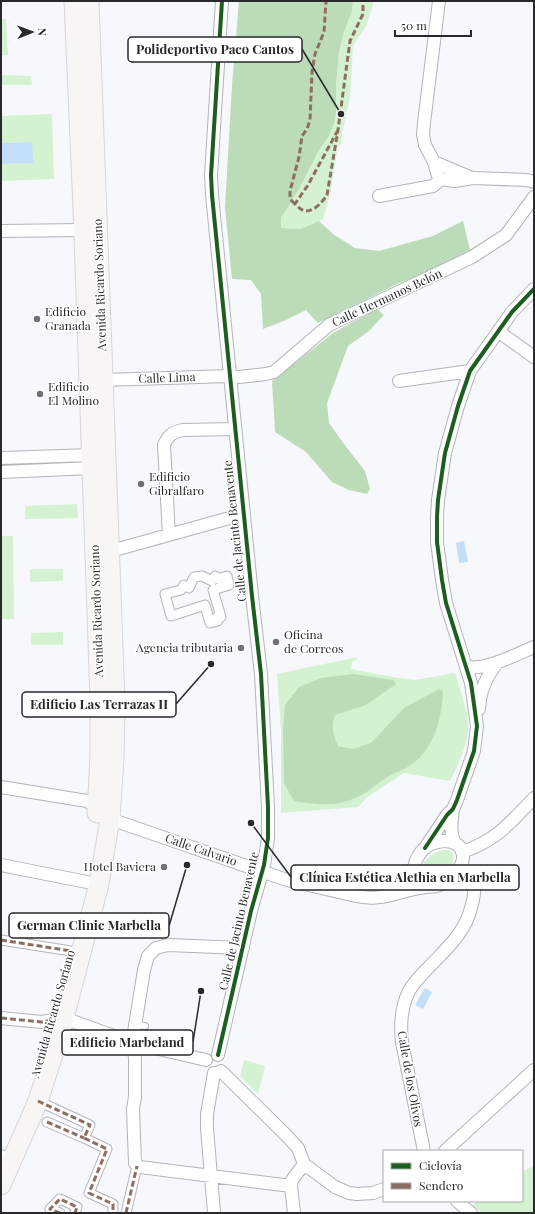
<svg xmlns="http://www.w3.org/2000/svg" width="535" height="1214" font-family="'Playfair Display',serif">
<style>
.green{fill:#d4f1d1}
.forest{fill:#bcdbb8}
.water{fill:#c2def9}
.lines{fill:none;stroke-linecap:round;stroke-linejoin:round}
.service-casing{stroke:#b3b4b7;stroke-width:8}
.pedestrian-casing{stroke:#b3b4b7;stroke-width:11}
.minor-casing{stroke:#b3b4b7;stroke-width:14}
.primary-casing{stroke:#d5d6d7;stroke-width:21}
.service{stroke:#fefefe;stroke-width:6}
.pedestrian{stroke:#fefefe;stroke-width:9}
.minor{stroke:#fefefe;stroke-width:12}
.primary{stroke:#f8f5f5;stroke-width:19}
.quiet{stroke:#8d6e63;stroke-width:3;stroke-dasharray:6 3;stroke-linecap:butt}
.cycleway-casing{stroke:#fff;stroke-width:6}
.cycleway{stroke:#1b5e20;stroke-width:4}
.poi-dot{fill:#707174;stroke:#fff;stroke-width:1.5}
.labels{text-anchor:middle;stroke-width:3;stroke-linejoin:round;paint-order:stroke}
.street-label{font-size:12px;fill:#28292b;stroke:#fff}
.poi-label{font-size:12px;fill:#28292b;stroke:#fff;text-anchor:start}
.leader{fill:none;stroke:#28292b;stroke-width:1.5}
.callout-dot{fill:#28292b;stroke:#fff;stroke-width:1.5}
.callout{fill:#fff;stroke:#28292b;stroke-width:1.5}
.callout-label{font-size:13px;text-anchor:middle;font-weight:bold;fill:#28292b}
</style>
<rect width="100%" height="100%" fill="#f7f8fb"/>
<path class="green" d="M353,1H373V5L366,26L353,46L350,98L342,133L341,144L338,146L330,195L323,219L301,229L281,228V218L298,191L318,152L329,136L335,121L336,112V85L339,52L344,32L352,11Z
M1,19H6L8,55H1Z
M1,75L31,76L32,85H1Z
M52,114L54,179L1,181V164L32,163V142L1,143V116Z
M77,504L78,518L25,519V506Z
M1,536H13L14,619H1Z
M30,569H63V581L30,582Z
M63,632V645H31V633Z
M353,658H358L352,662L351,669L398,678L414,680L455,673C459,686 467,709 468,722C469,744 459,762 450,781L404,773L367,797L358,807L281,813V731L277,674Z
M442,850H450C463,862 437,885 423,877C417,864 431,854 442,850Z
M244,1060L265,1066L258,1094L240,1076Z
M534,1166V1213H483L472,1205L478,1201H522V1172Z"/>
<path class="forest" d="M239,1H353L352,11L344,32L339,52L336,85V112L335,121L329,136L318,152L298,191L281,218V228L301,229L319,221L333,234L355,248L379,251L433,236L463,221L470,250L434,269L397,284L318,323L306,310L286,320L263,329L261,294L251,280L232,279L225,208L232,85Z
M377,309L384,315L369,331L348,346L327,403L329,423L347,448L365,471L370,489L367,494L349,490L332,482L306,452L275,432L272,381L333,333Z
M353,674L393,680L396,684L366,705L335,715C331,727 333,735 338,746L353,749L371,743L404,708L439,689L443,691C442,718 434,751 409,766C402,771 394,773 387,777C379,782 373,788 365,793C339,808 322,805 294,801L284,783L283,729L285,705L299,687L321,678Z"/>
<path class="water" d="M32,142L33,163L1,164V143Z
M464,541L468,562L459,563L456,543Z
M425,988L432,992L423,1009L415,1005Z"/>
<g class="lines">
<defs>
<path id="service" d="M135,1027L139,1025L145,1026"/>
<path id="pedestrian" d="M202,576L212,581L215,576L218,579L227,576L229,585L213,590L221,617H217L218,621L210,623L205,605L171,616L165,594L181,590L184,585L189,588L194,577Z
M1,940L71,951
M38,1101L90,1125L84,1138L107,1149L89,1193L113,1204V1213
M47,1122L84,1138
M60,1213L50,1209L60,1199L77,1207L75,1213
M126,1213L137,1166"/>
<path id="minor" d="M439,1L424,123L423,134L425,145L434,162L438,176L441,179L454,181L473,178L527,180L534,182
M434,162L472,178
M379,196L433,186L441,179
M1,231L83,230
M499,332L534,357
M103,380L230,376L239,377L266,374L274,372L329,325L472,257L506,235L534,197
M399,381L470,371
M1,458L92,455
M1,472L92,468
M169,535L164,445C168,435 173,432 183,430L235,429
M111,551L244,514
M466,667C487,670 515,655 534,647
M479,709C480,690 486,676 498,662
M1,787L87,801L98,808L110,819L287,880L356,896C383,902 400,890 426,887
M453,809C452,821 449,832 455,843
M444,841C486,843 450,902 416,883C409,871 417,852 429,845C434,842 439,842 444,841Z
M425,848L447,815L453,809L457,800L474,751L477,726L471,683L446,603L442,580L437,542V517L438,500L445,453L458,406L470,371L512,312L534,289
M462,852C497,840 509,824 534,798
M1,865L87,882
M389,893L408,876L413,869
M243,948L168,945L156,948L148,956L144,970L134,1032L133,1043L135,1058V1097L133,1109L135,1163L140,1167L291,1186
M1,1018L42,1022L64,1018L133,1043L206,1060
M218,1055L251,911L264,865L268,838V807L261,674L252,596L212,195L211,175L222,1
M221,1071L288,1137L298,1148L304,1164L335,1187L349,1193L357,1194L373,1193L384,1189
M214,1073L207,1114V1128L214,1213
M424,1151L402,1042C400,1024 401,1007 409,991C414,982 422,974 429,967C446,949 465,933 471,908C473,901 475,894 474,887C472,879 465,872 462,865
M445,1151L534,1070
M1,1156L3,1157
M457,1201L471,1213
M294,1213L291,1186L292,1180L304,1164"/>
<path id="primary" d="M74,1L83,209L100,699V755L97,813
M1,1185L38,1101L60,1033L99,884L110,819L114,759L115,701L113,647L89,1"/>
</defs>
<use href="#service" class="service-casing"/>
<use href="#pedestrian" class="pedestrian-casing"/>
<use href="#minor" class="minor-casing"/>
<use href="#primary" class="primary-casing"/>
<use href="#service" class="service"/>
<use href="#pedestrian" class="pedestrian"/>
<use href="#minor" class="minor"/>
<use href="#primary" class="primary"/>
<path class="quiet" d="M338,130L308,185L295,204C298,207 302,211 306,211C315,211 323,201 327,195L338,130L350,41L363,14V1
M295,204L290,199V191L299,157L302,136L307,129L310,120L312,72L315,54L324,32L326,1
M1,940L71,951
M1,1018L42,1022L52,1020
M38,1101L90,1125L84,1138L107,1149L89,1193L113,1204V1213
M47,1122L84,1138
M60,1213L50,1209L60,1199L77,1207L75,1213
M126,1213L137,1166"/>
<defs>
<path id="cycleway" d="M425,848L447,815L453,809L457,800L474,751L477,726L471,683L446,603L442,580L437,542V517L438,500L445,453L458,406L470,371L512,312L534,289
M218,1055L251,911L264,865L268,838V807L261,674L252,596L212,195L211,175L222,1"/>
</defs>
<use href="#cycleway" class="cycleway-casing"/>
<use href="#cycleway" class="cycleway"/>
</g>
<g class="poi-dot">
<circle cx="37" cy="319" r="4"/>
<circle cx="40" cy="394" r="4"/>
<circle cx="141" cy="484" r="4"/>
<circle cx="276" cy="642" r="4"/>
<circle cx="241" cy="648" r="4"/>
<circle cx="164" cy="867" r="4"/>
</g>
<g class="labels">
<g class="street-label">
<text transform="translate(100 285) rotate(-92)" y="4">Avenida Ricardo Soriano</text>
<text transform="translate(387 298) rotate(-25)" y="4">Calle Hermanos Belón</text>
<text transform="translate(167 378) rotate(-2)" y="4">Calle Lima</text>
<text transform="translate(235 531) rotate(-96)" y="4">Calle de Jacinto Benavente</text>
<text transform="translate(97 611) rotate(-92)" y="4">Avenida Ricardo Soriano</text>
<text transform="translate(201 850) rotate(19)" y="4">Calle Calvario</text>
<text transform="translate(239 921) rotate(-77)" y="4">Calle de Jacinto Benavente</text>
<text transform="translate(53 1014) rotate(-74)" y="4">Avenida Ricardo Soriano</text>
<text transform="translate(410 1079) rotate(80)" y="4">Calle de los Olivos</text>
</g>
<g class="poi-label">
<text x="45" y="316">Edificio<tspan x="45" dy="14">Granada</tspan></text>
<text x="48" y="391">Edificio<tspan x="48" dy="14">El Molino</tspan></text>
<text x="149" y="481">Edificio<tspan x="149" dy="14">Gibralfaro</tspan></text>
<text x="284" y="639">Oficina<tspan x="284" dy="14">de Correos</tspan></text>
<text x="233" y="652" text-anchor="end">Agencia tributaria</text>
<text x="156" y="871" text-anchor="end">Hotel Baviera</text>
</g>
</g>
<path class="leader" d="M341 114L302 49M211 664L176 704M251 823L291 877M187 865L169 926M201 991L193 1042"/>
<g class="callout-dot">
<circle cx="341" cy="114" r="4"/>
<circle cx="211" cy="664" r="4"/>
<circle cx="251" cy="823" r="4"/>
<circle cx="187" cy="865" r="4"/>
<circle cx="201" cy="991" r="4"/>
</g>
<g class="callout">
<rect x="128" y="37" width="174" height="25" rx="4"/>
<rect x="22" y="692" width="154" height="25" rx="4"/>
<rect x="291" y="865" width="228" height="25" rx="4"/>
<rect x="9" y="913" width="160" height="25" rx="4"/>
<rect x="62" y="1030" width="131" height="25" rx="4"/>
</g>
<g class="callout-label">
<text x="215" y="54">Polideportivo Paco Cantos</text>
<text x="99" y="709">Edificio Las Terrazas II</text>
<text x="405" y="882">Clínica Estética Alethia en Marbella</text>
<text x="89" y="930">German Clinic Marbella</text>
<text x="127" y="1047">Edificio Marbeland</text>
</g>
<rect width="535" height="1214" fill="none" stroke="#28292b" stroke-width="4"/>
<rect x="383" y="1150" width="140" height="52" fill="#ffffff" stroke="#a9a9aa"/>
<rect x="391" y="1163" width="20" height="6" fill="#1b5e20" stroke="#a9a9aa"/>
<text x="419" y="1170" font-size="12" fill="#28292b">Ciclovía</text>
<rect x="391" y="1183" width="20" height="6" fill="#8d6e63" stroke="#a9a9aa"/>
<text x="419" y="1190" font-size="12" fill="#28292b">Sendero</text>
<g transform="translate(32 32) rotate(89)" stroke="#ffffff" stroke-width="3" paint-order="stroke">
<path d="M0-3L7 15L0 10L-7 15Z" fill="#28292b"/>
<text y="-6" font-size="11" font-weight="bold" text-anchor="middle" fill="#28292b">N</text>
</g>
<path d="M395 30v6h76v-6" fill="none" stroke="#28292b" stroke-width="2"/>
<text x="401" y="30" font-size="12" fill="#28292b" stroke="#ffffff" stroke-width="3" paint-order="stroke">50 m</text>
</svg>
